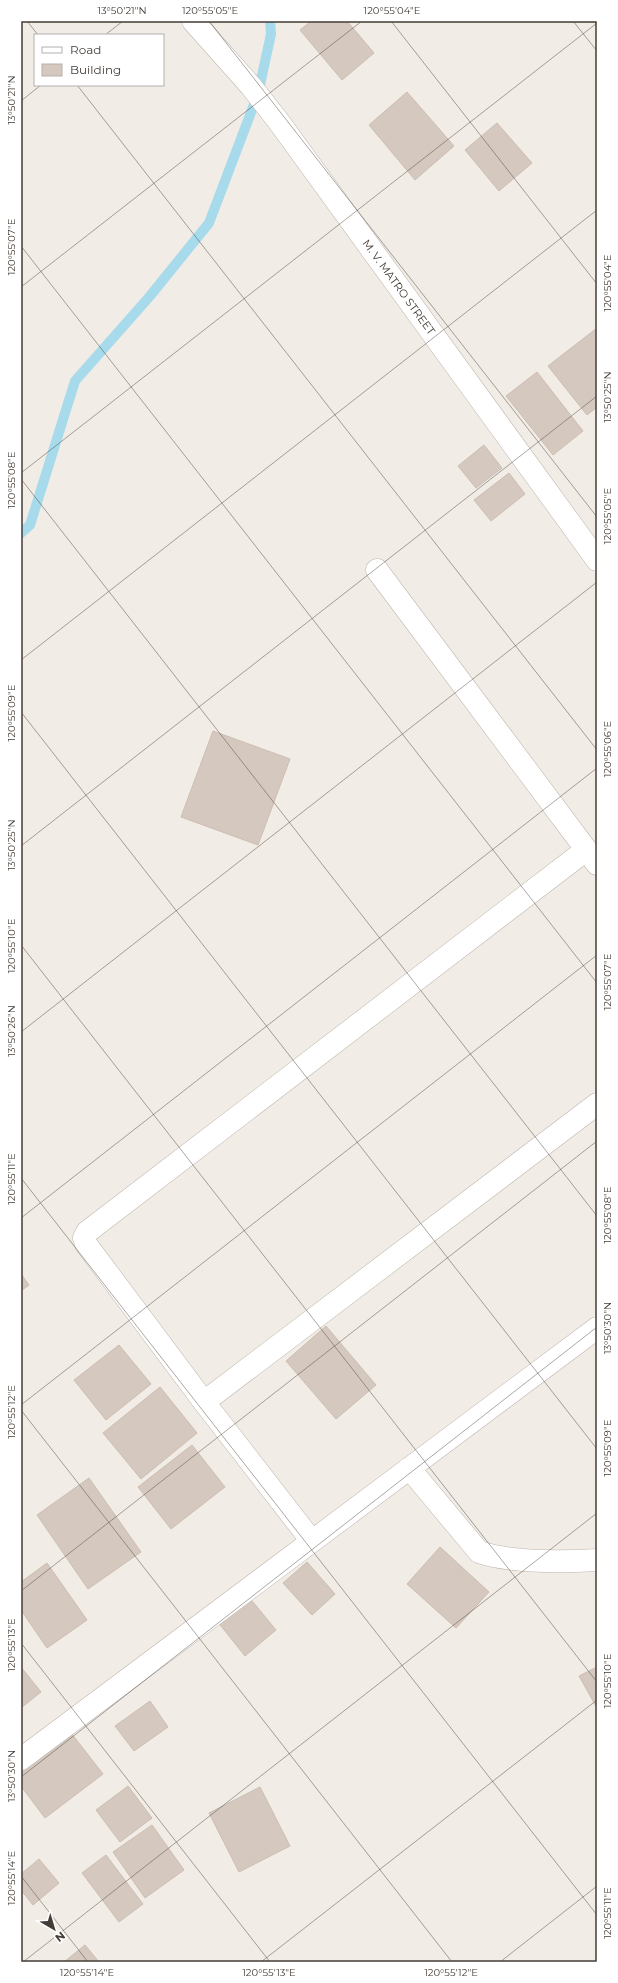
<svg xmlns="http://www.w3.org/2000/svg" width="618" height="1983" font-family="Montserrat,sans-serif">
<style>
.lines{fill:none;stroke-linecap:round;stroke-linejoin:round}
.stream{stroke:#a7daea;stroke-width:10}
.building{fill:#d5c9bf;stroke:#ccbdb0}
.minor-casing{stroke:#bfb5ac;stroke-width:23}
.tertiary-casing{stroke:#bfb5ac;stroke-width:23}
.minor{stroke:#fff;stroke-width:22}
.tertiary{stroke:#fff;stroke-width:22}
.ticks{fill:none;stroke:#443c36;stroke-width:1;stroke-opacity:0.45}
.labels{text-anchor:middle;stroke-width:4;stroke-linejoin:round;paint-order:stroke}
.street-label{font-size:11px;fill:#443c36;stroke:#fff}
.neatline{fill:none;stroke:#443c36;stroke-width:1.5}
.ticks-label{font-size:10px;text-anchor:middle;fill:#443c36}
</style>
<rect width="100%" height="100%" fill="#f1ece6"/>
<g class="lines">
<path class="stream" d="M21,533L30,525L75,381L150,296L209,223L258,94L271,34L270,21"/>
</g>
<path class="building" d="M311,21H347L374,53L342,80L300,30Z
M407,92L454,146L415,180L369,125Z
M497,123L532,163L499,191L465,150Z
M597,328V407L587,415L548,366Z
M537,372L583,431L553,455L506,396Z
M484,445L502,468L476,488L458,466Z
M509,473L525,494L491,521L474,500Z
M213,731L290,759L258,845L181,817Z
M21,1274L29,1285L21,1291Z
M326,1326L376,1385L336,1419L286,1361Z
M119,1345L151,1384L106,1420L74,1380Z
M160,1387L197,1433L141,1479L103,1433Z
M192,1445L225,1487L171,1529L138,1487Z
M89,1478L141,1552L88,1589L37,1515Z
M440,1547L489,1592L456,1628L407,1584Z
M307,1562L335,1594L312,1615L283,1583Z
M47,1563L87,1620L47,1648L21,1610V1582Z
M248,1596L276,1630L245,1656L217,1621Z
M21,1667L41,1692L21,1708Z
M597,1667V1708L579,1676Z
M150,1701L168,1727L134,1751L115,1726Z
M68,1729L103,1774L45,1818L21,1786V1765Z
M128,1786L152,1818L120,1842L96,1810Z
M260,1787L290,1846L239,1872L209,1813Z
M152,1825L184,1870L145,1898L113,1852Z
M106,1855L143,1904L119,1922L82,1873Z
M39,1859L59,1883L33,1905L21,1890V1874Z
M85,1945L99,1962H64Z"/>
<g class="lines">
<defs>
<path id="minor" d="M377,570L597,864
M204,1402L597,1104
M409,1468L479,1552C512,1563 561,1562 597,1560
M311,1540L204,1402L86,1244L84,1238L87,1232L586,850
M21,1759L597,1328"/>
<path id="tertiary" d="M193,21L250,85L279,122L597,560"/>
</defs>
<use href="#minor" class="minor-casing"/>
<use href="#tertiary" class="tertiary-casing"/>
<use href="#minor" class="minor"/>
<use href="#tertiary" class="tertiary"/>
</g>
<path class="ticks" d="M27,21L38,35M209,21L597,517M391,21L597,284M573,21L597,51M105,35L123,21M77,85L597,750M21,101L41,85M21,246L597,983M21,287L362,21M21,473L597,23M21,479L597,1216M21,660L597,210M21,712L597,1449M21,846L597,396M21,945L597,1682M21,1032L597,582M21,1178L597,1915M21,1218L597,768M21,1405L597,955M21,1410L452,1962M21,1591L597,1141M21,1643L270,1962M21,1777L597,1327M21,1876L88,1962M23,1962L597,1513M261,1962L597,1700M500,1962L597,1886"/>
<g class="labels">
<g class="street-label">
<text transform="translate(399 287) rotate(54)" y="4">M. V. MATRO STREET</text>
</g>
</g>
<rect width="618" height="1983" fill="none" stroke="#ffffff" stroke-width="44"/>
<rect x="34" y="34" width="130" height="52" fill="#ffffff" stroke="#b4b1af"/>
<rect x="42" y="47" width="20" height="6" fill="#ffffff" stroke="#b4b1af"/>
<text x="70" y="54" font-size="12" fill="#443c36">Road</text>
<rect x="42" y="64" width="20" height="12" fill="#d5c9bf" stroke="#b4b1af"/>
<text x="70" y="74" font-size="12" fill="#443c36">Building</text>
<g transform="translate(54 1929) rotate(142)" stroke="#ffffff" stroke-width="3" paint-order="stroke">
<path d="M0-3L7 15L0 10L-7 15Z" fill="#443c36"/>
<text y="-6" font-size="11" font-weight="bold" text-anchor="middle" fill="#443c36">N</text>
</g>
<rect x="22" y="22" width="574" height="1939" class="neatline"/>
<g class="ticks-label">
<text x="122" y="14">13°50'21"N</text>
<text x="210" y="14">120°55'05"E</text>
<text x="392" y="14">120°55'04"E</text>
<text transform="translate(11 100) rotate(-90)" y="4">13°50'21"N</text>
<text transform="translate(11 247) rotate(-90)" y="4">120°55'07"E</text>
<text transform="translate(607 283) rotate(-90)" y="4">120°55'04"E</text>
<text transform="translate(607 397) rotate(-90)" y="4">13°50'25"N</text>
<text transform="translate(11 480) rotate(-90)" y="4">120°55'08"E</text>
<text transform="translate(607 516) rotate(-90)" y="4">120°55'05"E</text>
<text transform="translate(11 713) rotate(-90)" y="4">120°55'09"E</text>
<text transform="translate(607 749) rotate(-90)" y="4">120°55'06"E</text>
<text transform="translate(11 845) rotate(-90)" y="4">13°50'25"N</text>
<text transform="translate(11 946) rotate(-90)" y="4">120°55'10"E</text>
<text transform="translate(607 982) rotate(-90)" y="4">120°55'07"E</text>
<text transform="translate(11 1031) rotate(-90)" y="4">13°50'26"N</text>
<text transform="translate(11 1179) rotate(-90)" y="4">120°55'11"E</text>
<text transform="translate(607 1215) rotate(-90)" y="4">120°55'08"E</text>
<text transform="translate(607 1328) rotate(-90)" y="4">13°50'30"N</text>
<text transform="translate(11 1412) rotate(-90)" y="4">120°55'12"E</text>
<text transform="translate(607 1448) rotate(-90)" y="4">120°55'09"E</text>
<text transform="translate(11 1645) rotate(-90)" y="4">120°55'13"E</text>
<text transform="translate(607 1681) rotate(-90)" y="4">120°55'10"E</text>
<text transform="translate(11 1776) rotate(-90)" y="4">13°50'30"N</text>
<text transform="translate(11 1878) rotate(-90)" y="4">120°55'14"E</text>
<text transform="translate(607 1913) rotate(-90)" y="4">120°55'11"E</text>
<text x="87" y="1976">120°55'14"E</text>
<text x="269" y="1976">120°55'13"E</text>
<text x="451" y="1976">120°55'12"E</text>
</g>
</svg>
